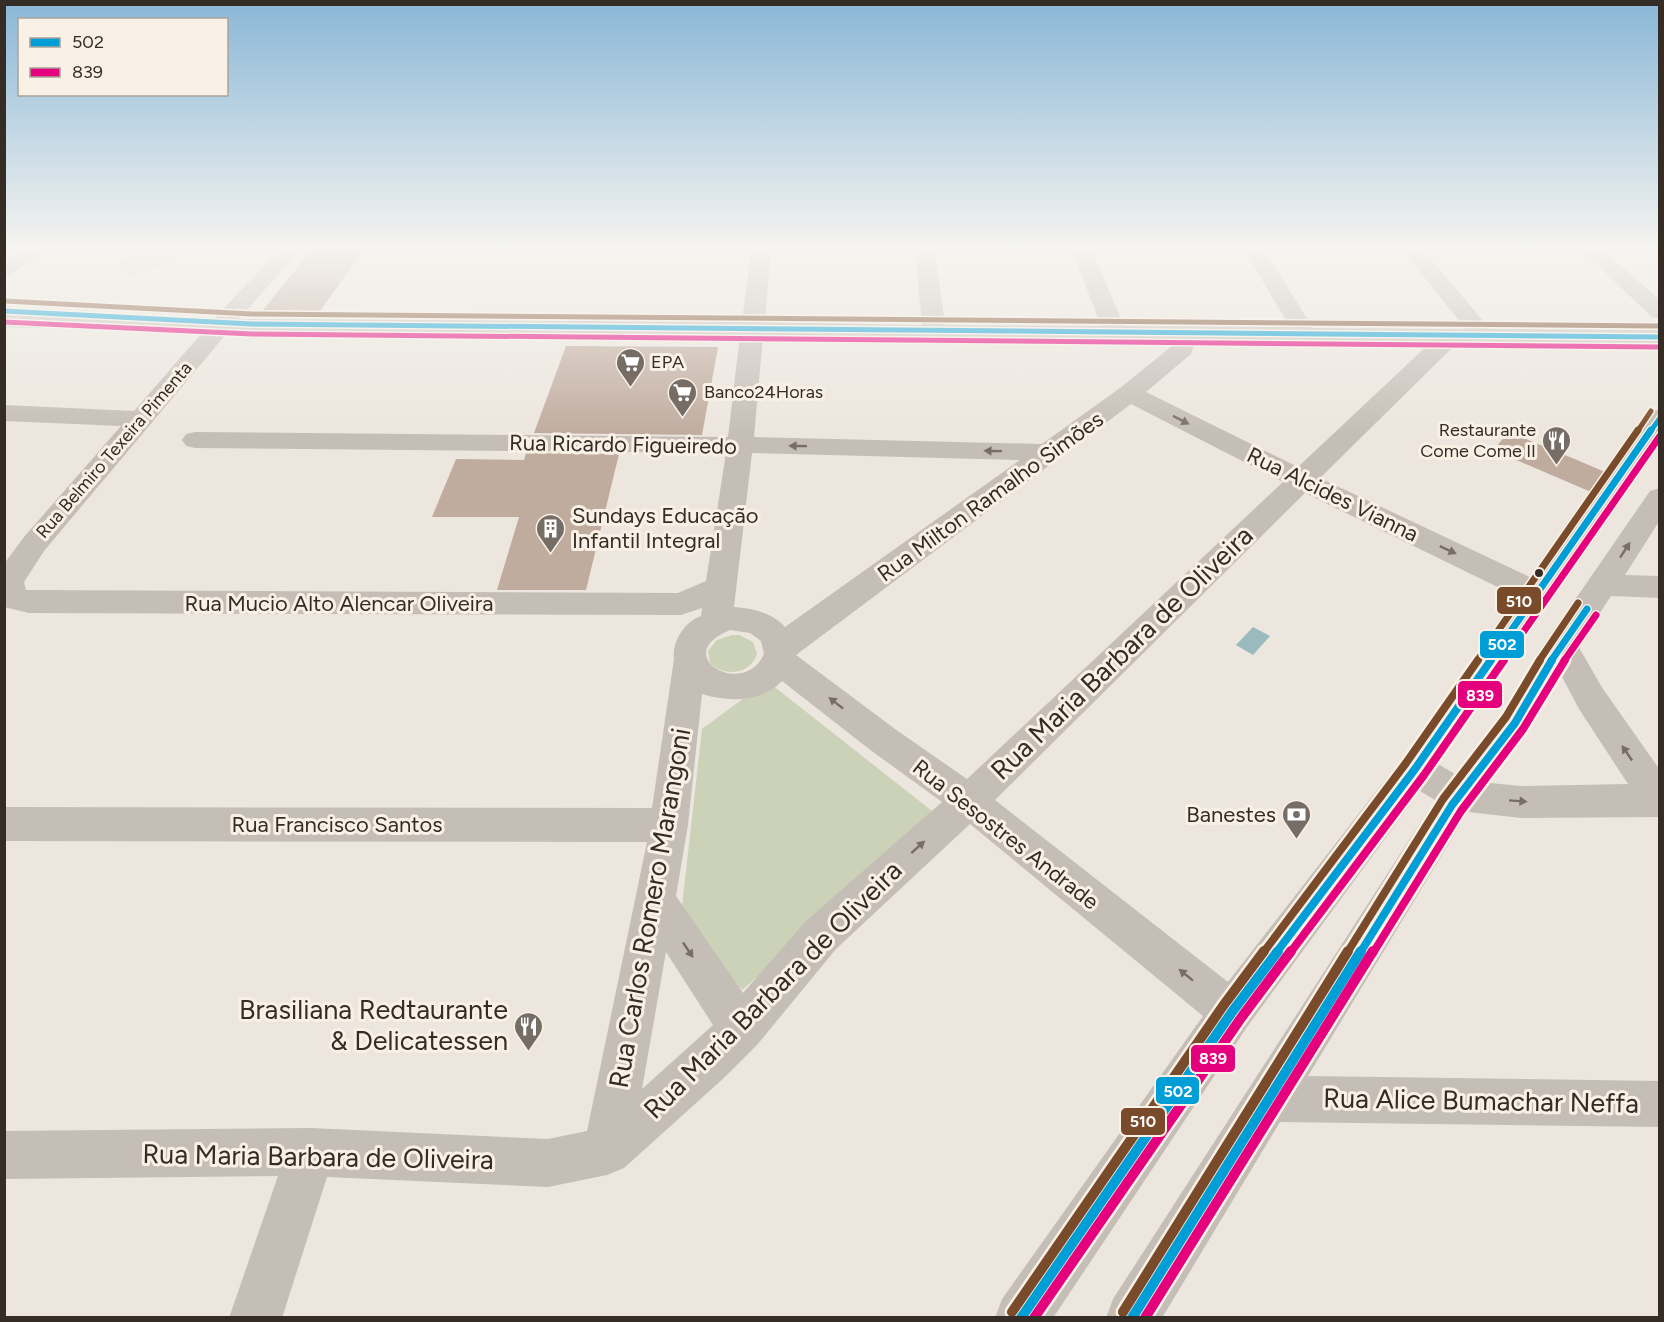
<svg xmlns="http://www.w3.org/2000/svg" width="1664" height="1322" font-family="Figtree,sans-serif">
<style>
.green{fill:#ccd2b8}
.water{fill:#9abbbd}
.building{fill:#c0ab9f}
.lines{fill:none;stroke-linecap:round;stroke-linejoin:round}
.minor{fill:#c5beb7;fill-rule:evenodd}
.bus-1-far3-casing{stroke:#f9f1e5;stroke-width:8}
.bus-1-far2-casing{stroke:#f9f1e5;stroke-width:10}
.bus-1-far1-casing{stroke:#f9f1e5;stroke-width:13}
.bus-1-casing{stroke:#f9f1e5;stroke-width:15}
.bus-2-far3-casing{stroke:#f9f1e5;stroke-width:8}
.bus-2-far2-casing{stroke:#f9f1e5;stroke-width:10}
.bus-2-far1-casing{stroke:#f9f1e5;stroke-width:13}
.bus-2-casing{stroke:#f9f1e5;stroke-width:15}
.bus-3-far3-casing{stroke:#f9f1e5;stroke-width:8}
.bus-3-far2-casing{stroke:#f9f1e5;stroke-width:10}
.bus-3-far1-casing{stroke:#f9f1e5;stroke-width:13}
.bus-3-casing{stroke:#f9f1e5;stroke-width:15}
.bus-1-far3{stroke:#009ed6;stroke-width:5}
.bus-1-far2{stroke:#009ed6;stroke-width:7}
.bus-1-far1{stroke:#009ed6;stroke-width:8}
.bus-1{stroke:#009ed6;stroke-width:10}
.bus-2-far3{stroke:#e5007d;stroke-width:5}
.bus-2-far2{stroke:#e5007d;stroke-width:7}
.bus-2-far1{stroke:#e5007d;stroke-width:8}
.bus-2{stroke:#e5007d;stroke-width:10}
.bus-3-far3{stroke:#7a4b2a;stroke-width:5}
.bus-3-far2{stroke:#7a4b2a;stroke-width:7}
.bus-3-far1{stroke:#7a4b2a;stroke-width:8}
.bus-3{stroke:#7a4b2a;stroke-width:10}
.oneway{fill:#766e67}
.bus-dot{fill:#352c26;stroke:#f9f1e5;stroke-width:2}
.labels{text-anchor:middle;stroke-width:6;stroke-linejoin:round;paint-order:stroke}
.far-poi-label{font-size:18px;fill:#352c26;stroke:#f9f1e5;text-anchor:start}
.far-street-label{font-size:18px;fill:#352c26;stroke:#f9f1e5}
.street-label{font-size:22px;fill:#352c26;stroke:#f9f1e5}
.poi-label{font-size:22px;fill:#352c26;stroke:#f9f1e5;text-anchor:start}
.near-street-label{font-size:27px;fill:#352c26;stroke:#f9f1e5}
.near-poi-label{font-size:27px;fill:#352c26;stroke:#f9f1e5;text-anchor:end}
.line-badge{stroke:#f9f1e5;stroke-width:2}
.badge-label{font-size:16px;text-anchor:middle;font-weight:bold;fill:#fff}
</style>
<rect width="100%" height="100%" fill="#ece6de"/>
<path class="green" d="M140,250H191L162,267L129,275L116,267Z
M732,635H739L753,642L757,654C750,675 724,677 710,663L708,651L717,640Z
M767,681L941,818L742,990L680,924L702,729Z"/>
<path class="water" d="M1253,627L1270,636L1253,655L1236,645Z"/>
<path class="building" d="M311,251H363L320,311L263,310Z
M566,346L718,347L702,435L534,433Z
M1509,432L1577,460L1605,472L1591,492L1493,450Z
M526,453L619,454L586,590H497L519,517H432L456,459L524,460Z"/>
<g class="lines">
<path class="minor" d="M22,250H46L43,254L11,274L4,276V261Z
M279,250H300L239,319L742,322L751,250H771L765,322L922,325L915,250H935L945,325L1101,326L1072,250H1092L1124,326L1290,327L1244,250H1264L1313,328L1466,329L1402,250H1423L1490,329L1660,330V344L1458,342L1320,478L1532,578L1651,412L1660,409V437L1438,764L1455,774L1503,713L1550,636L1650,491L1660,488V520L1625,575L1660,576V598L1611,596L1578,646L1603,689L1660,770V817L1521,818L1468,812L1308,1076L1660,1081V1127L1280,1122L1162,1318H1106L1113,1299L1435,800L1420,791L1247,1027L1053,1318H995L1002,1299L1203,1016L970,824L836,949L757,1045L725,1077L624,1168L607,1175L548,1187L327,1177L282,1318H229L278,1176L4,1179V1131L311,1128L548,1139L587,1131L647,842L4,841V807L652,808L674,659C672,642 684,622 701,616L702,608L681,615L29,613L4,607V564L24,537L121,426L4,421V405L134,411L202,333L4,327V313L214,319ZM227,333L740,335L728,437L195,432L186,434L182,440L186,446L195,448L726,453L706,581L678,593L26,590L24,582L44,551ZM763,336L1172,340V346L1120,388L1042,444L754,437ZM1196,340L1431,342L1298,467L1146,392L1191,354ZM1131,404L1283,482L967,779L895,729L796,655ZM752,453L1020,460L785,627C773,613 752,608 734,607ZM1305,493L1518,597L1402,758L1228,982L995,800ZM730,630L750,633L761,641L764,654C744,700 668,655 730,630ZM1561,675L1579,709L1628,784L1521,786L1490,783L1527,733ZM782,681L869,749L942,802L806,921L743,993L676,896L688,825L702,694C728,702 762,703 782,681ZM666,952L713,1025L642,1089Z
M1581,250H1603L1660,300V319L1652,317Z"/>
<defs>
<path id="bus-1-far3" d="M4,311L252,324L1660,337
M1650,432L1660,418"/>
<path id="bus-1-far2" d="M1490,661L1651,430
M1551,661L1587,609"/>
<path id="bus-1-far1" d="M1276,953L1415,769L1491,660
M1360,953L1452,805L1515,723L1552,660"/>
<path id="bus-1" d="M1021,1318L1232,1012L1278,951
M1132,1318L1361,951"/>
<path id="bus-2-far3" d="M4,322L252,334L1660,347"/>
<path id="bus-2-far2" d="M1503,661L1660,436
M1564,661L1596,615"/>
<path id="bus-2-far1" d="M1290,953L1424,775L1504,660
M1373,953L1461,811L1523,729L1565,660"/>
<path id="bus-2" d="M1034,1318L1241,1018L1291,951
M1145,1318L1373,951"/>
<path id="bus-3-far3" d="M5,301L252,314L1660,326
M1637,432L1651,411"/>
<path id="bus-3-far2" d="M1477,661L1638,430
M1539,661L1578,603"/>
<path id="bus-3-far1" d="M1263,953L1406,763L1478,660
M1347,953L1443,799L1506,717L1540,660"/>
<path id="bus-3" d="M1012,1312L1223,1006L1264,951
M1123,1312L1348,951"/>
</defs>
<use href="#bus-1-far3" class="bus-1-far3-casing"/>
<use href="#bus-1-far2" class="bus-1-far2-casing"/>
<use href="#bus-1-far1" class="bus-1-far1-casing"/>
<use href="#bus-1" class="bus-1-casing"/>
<use href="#bus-2-far3" class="bus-2-far3-casing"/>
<use href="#bus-2-far2" class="bus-2-far2-casing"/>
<use href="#bus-2-far1" class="bus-2-far1-casing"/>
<use href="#bus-2" class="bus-2-casing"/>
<use href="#bus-3-far3" class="bus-3-far3-casing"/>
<use href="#bus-3-far2" class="bus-3-far2-casing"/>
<use href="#bus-3-far1" class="bus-3-far1-casing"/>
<use href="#bus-3" class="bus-3-casing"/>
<use href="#bus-1-far3" class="bus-1-far3"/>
<use href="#bus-1-far2" class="bus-1-far2"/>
<use href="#bus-1-far1" class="bus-1-far1"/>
<use href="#bus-1" class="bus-1"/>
<use href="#bus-2-far3" class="bus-2-far3"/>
<use href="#bus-2-far2" class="bus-2-far2"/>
<use href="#bus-2-far1" class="bus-2-far1"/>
<use href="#bus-2" class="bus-2"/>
<use href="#bus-3-far3" class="bus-3-far3"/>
<use href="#bus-3-far2" class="bus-3-far2"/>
<use href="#bus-3-far1" class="bus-3-far1"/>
<use href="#bus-3" class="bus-3"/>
</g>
<defs><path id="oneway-solid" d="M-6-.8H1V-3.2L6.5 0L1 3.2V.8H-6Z" transform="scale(1.5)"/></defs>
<g class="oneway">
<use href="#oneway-solid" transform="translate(1181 420) rotate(27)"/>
<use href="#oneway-solid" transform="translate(798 446) rotate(-179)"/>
<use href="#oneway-solid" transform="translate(993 451) rotate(-179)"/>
<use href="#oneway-solid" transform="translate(1448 550) rotate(25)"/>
<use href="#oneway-solid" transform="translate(1625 550) rotate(-57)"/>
<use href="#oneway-solid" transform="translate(836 703) rotate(-142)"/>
<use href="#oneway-solid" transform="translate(1627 753) rotate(-124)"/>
<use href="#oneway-solid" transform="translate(1518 801) rotate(4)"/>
<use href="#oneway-solid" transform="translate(918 847) rotate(-42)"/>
<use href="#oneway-solid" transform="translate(688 950) rotate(56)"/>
<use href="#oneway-solid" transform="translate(1186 975) rotate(-141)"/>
</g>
<linearGradient id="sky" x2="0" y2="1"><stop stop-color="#89b7d7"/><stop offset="0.57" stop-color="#f6f4f0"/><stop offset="1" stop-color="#f6f4f0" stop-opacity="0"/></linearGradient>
<rect width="1664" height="435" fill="url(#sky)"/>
<defs>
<symbol id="supermarket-pin" viewBox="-11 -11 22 30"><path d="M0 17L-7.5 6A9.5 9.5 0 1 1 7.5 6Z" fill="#756d66" stroke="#f9f1e5"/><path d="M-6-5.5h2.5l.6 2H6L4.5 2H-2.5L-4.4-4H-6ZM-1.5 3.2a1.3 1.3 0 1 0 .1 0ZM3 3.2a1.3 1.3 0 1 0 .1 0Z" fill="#fff"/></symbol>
<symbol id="restaurant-pin" viewBox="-11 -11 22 30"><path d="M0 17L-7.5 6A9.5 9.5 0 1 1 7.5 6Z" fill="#756d66" stroke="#f9f1e5"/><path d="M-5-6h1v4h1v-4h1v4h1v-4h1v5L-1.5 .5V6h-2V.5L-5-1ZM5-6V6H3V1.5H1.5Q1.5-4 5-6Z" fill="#fff"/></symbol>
<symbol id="building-pin" viewBox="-11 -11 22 30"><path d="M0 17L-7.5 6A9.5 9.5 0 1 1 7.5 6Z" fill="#756d66" stroke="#f9f1e5"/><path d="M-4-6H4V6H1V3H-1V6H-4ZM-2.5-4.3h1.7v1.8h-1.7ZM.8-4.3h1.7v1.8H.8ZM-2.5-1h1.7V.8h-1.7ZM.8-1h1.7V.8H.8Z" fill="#fff"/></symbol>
<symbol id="bank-pin" viewBox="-11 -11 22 30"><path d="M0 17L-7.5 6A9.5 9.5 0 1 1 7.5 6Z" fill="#756d66" stroke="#f9f1e5"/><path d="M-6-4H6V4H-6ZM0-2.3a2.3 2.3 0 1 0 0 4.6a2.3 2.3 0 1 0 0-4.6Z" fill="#fff"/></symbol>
</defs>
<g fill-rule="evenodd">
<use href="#supermarket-pin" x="614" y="346" width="33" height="45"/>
<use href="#supermarket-pin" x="666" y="376" width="33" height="45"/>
<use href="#restaurant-pin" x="1540" y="424" width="33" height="45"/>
<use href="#building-pin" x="534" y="512" width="33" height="45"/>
<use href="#bank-pin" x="1280" y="798" width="33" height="45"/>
<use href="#restaurant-pin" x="512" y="1010" width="33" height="45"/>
</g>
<circle class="bus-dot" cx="1539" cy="573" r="5"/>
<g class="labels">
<g class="far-poi-label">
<text x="651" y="368">EPA</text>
<text x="704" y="398">Banco24Horas</text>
<text x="1536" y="436" text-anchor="end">Restaurante<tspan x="1536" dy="21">Come Come II</tspan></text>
</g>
<g class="far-street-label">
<text transform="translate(114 450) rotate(-49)" y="6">Rua Belmiro Texeira Pimenta</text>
</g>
<g class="street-label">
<text transform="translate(623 444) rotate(1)" y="8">Rua Ricardo Figueiredo</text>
<text transform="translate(1333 494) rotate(26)" y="8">Rua Alcides Vianna</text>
<text transform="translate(990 496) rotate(-36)" y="8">Rua Milton Ramalho Simões</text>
<text x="339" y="611">Rua Mucio Alto Alencar Oliveira</text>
<text x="337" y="832">Rua Francisco Santos</text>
<text transform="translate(1006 834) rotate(38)" y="8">Rua Sesostres Andrade</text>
</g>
<g class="poi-label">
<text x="572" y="523">Sundays Educação<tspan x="572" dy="25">Infantil Integral</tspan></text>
<text x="1276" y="822" text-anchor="end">Banestes</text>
</g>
<g class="near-street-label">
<text transform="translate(1122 653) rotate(-44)" y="9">Rua Maria Barbara de Oliveira</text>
<text transform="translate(650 908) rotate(-80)" y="9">Rua Carlos Romero Marangoni</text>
<text transform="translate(773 990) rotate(-45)" y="9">Rua Maria Barbara de Oliveira</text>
<text transform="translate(1481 1101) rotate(1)" y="9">Rua Alice Bumachar Neffa</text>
<text transform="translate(318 1157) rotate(1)" y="9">Rua Maria Barbara de Oliveira</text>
</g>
<g class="near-poi-label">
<text x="508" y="1019">Brasiliana Redtaurante<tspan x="508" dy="31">&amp; Delicatessen</tspan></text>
</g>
</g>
<g class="line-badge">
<rect x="1496" y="586" width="46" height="29" rx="6" fill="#7a4b2a"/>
<rect x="1479" y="630" width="46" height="29" rx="6" fill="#009ed6"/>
<rect x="1457" y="680" width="46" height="29" rx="6" fill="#e5007d"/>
<rect x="1190" y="1044" width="46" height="29" rx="6" fill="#e5007d"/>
<rect x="1155" y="1076" width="45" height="29" rx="6" fill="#009ed6"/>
<rect x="1120" y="1107" width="46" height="29" rx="6" fill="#7a4b2a"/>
</g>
<g class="badge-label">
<text x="1519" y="607">510</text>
<text x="1502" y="650">502</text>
<text x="1480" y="701">839</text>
<text x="1213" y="1064">839</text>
<text x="1178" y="1097">502</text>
<text x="1143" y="1127">510</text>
</g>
<rect width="1664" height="1322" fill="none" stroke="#352c26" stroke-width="12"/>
<rect x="18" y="18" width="210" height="78" fill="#f9f1e5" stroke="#aba299" stroke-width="1.5"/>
<rect x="30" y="38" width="30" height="9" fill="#009ed6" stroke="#aba299" stroke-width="1.5"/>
<text x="72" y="48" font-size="18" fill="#352c26">502</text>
<rect x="30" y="68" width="30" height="9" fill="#e5007d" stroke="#aba299" stroke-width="1.5"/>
<text x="72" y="78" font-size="18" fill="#352c26">839</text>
</svg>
